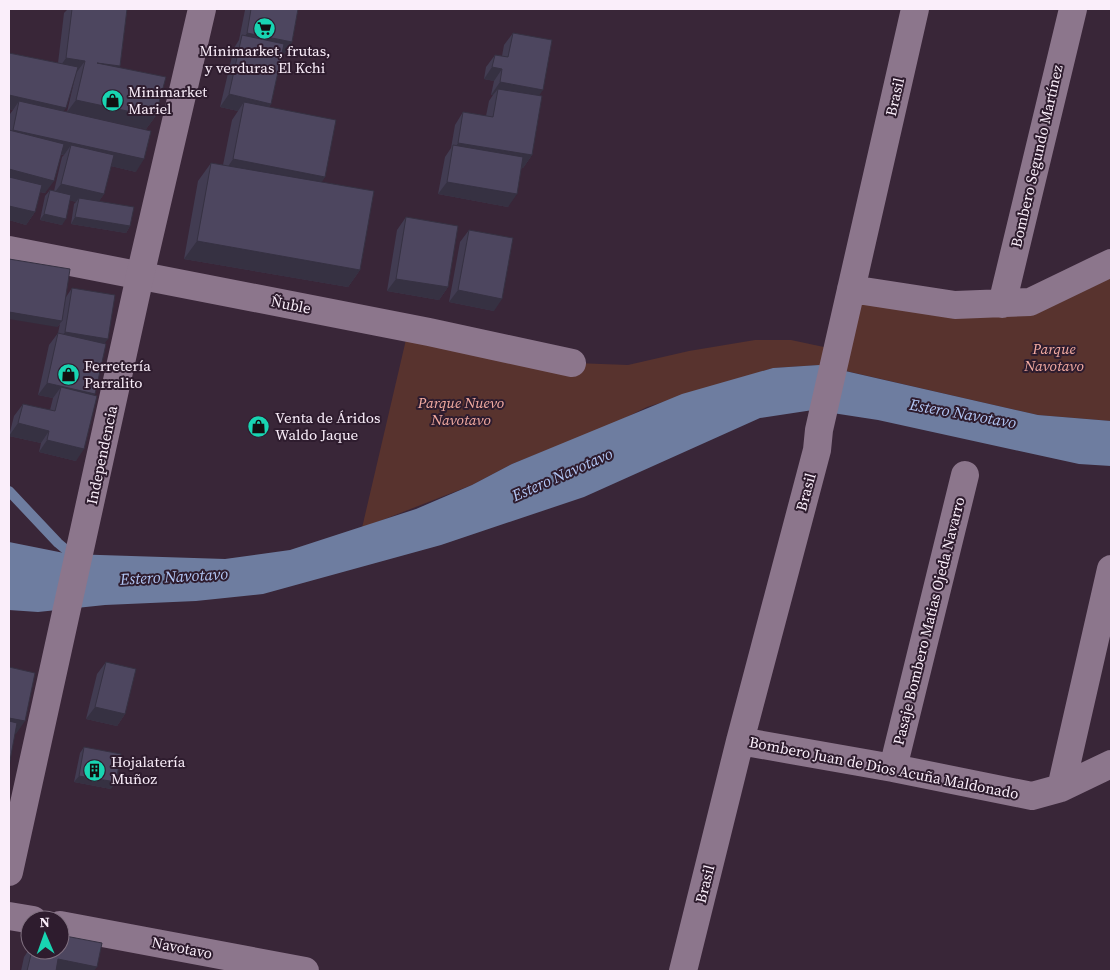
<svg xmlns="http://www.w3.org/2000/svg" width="1120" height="980" font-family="'Source Serif 4',serif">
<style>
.green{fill:#58332e}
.water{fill:#6e7da0}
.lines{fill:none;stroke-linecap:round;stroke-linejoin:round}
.stream{stroke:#6e7da0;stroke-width:10}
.street{stroke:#8c768c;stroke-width:28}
.secondary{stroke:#8c768c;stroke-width:28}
.wall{fill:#423c52}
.shaded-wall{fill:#363142}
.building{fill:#4d465f;stroke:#363142}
.labels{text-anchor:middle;stroke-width:4;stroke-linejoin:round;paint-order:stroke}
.poi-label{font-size:15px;fill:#faeefa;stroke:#2e1c2e;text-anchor:start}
.street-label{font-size:15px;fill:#faeefa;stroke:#2e1c2e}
.park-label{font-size:15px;font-style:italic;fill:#f4aca2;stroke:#2e1c2e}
.water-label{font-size:16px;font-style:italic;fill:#b3c7f6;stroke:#2e1c2e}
</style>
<rect width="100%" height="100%" fill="#392638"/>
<path class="green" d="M1111,269V421L1038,415L820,365L773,368L647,407L613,424L512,464L472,485L362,528L408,331L575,363L628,365L689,351L755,340H791L838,350L858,297L954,308Z"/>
<path class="water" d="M819,365L1038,415L1111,421V466L1079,464L878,420L813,410L760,418L584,497L441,545L263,594L196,601L105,605L38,612L9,610V542L69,554L225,559L290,550L416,509L472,485L512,464L682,394L773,368Z"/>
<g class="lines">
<path class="stream" d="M9,491L58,543L76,558"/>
<path class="street" d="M9,250L429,332L572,363
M851,289L955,305L1030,302L1111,263
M1002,304L1073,9
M740,741L893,768L1032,796L1061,788L1111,764
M893,768L965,475
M1061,788L1111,569
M683,971L740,741L817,450L819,430L915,9"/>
<path class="secondary" d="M9,872L140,276L202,9
M9,916L33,920
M60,925L305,971"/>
</g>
<path class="wall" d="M68,9H127L120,66L118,68L155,117L146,129L67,112L76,73L63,111L136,172L111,166L104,194L99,201L130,226L126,233L71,224L74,204L76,202L70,200L62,225L40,220L45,196L50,190L54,191L62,157L64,155H61L45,193L40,192L35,212L26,225L9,220V120L10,114L13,110L9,109V53L58,63L64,13Z
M246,9H298L292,42L284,54H282L271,104L269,107L325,177L321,182L360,270L348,287L184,259L198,181L211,163L223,165L232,120L238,111L220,107L234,48L239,40L245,10Z
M513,33L539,95L532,155L523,168L522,167L508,207L438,194L445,157L451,148L455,125L463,112L486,116L489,101L493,95H491L494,81L484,79L486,67L495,55L502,56L504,45Z
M406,217L448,287L439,300L387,291L397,230Z
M469,230L494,311L449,302L460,242Z
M72,288L104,343L94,396L76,461L39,452L41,443L9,436L14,416L23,404L50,410L53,398L38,395L49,345L58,333L60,324L57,327L66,297Z
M106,662L125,714L117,726L86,719L97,674Z
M84,747L111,789L74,782L80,753Z
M30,948V950H60L94,971H21L24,957Z"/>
<path class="shaded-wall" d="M247,33L292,42L284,54L240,46L241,42Z
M66,58L85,61L76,73L57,71Z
M97,63L120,66L111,78Z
M492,67L502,69L494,81L484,79Z
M500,82L543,90L534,103L498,89L493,95H491Z
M229,94L271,104L262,116L244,102L238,111L220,107Z
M9,95L66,108L57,120L19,101L13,110L9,109Z
M76,100L155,117L146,129L67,112Z
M13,130L144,159L136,172L68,156L71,145L64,155L9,143V135Z
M458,143L532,155L523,168L451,156L452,152Z
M233,159L325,177L313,195L221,177Z
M9,169L54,181L45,193L9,184Z
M447,182L517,194L508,207L438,194Z
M61,184L104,194L96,206L79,198L76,202L52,196Z
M9,206L35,212L26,225L9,220Z
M44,214L66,219L62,225L40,220Z
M75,217L130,226L126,233L71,224Z
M197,241L360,270L348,287L184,259Z
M396,279L448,287L439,300L387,291Z
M458,290L502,299L494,311L449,302Z
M9,312L62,321L57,327L9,319Z
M65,332L108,339L99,351L56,344Z
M47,383L95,394L87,406L61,387L53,398L38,395Z
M18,423L49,431L41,443L9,436Z
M47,440L84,449L76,461L39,452Z
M95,707L125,714L117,726L86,719Z
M9,718L25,721L16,734L9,732Z
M79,776L116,782L111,789L74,782Z
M58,959L97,967L94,971H50Z"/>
<path class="building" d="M72,9H127L120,66L97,63L166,77L155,117L76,100L85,61L66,58Z
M251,9H298L292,42L247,33Z
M513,33L552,40L543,90L500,82L502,69L492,67L495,55L508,57Z
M242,35L284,44L271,104L229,94Z
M9,53L78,67L66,108L9,95Z
M498,89L542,96L532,155L458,143L463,112L493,117Z
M19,101L151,131L144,159L13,130Z
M244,102L336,120L325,177L233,159Z
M9,130L64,144L54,181L9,169Z
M71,145L114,155L104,194L61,184Z
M453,145L523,157L517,194L447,182Z
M211,163L374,191L360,270L197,241Z
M9,177L42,185L35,212L9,206Z
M50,190L71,195L66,219L44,214Z
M79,198L134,207L130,226L75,217Z
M406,217L458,226L448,287L396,279Z
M469,230L513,238L502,299L458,290Z
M9,259L70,269L62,321L9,312Z
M72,288L115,295L108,339L65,332Z
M58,333L106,344L95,394L47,383Z
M61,387L97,396L84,449L47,440L49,431L18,423L23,404L55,411Z
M106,662L136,669L125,714L95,707Z
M9,667L35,673L25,721L9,718Z
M9,721L17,723L9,766Z
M84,747L121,754L116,782L79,776Z
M60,935L102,943L97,967L58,959L56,971H27L32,950H60Z"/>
<defs>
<symbol id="supermarket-disc" viewBox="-11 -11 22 22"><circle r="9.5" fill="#18d5b2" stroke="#2e1c2e"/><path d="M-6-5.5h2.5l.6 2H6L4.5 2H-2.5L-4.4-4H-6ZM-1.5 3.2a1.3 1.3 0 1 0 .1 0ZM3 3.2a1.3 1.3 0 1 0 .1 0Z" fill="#111"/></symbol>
<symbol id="shop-disc" viewBox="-11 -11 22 22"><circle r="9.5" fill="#18d5b2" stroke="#2e1c2e"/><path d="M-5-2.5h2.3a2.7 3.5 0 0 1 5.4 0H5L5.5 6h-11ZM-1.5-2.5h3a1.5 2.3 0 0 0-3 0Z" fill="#111"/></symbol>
<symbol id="building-disc" viewBox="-11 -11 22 22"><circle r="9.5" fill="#18d5b2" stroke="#2e1c2e"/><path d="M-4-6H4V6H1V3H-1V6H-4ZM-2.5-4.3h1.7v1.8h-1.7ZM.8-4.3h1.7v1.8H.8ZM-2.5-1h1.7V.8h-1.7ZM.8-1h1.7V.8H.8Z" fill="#111"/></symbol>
</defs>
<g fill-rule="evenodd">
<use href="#supermarket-disc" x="252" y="16" width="25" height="25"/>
<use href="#shop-disc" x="100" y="88" width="25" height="25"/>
<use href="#shop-disc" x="56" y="362" width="25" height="25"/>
<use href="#shop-disc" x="246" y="414" width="25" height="25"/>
<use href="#building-disc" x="82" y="758" width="25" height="25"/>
</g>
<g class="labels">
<g class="poi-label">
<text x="265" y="56" text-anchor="middle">Minimarket, frutas,<tspan x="265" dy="17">y verduras El Kchi</tspan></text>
<text x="128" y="97">Minimarket<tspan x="128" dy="17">Mariel</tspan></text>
<text x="84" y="371">Ferretería<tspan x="84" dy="17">Parralito</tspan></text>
<text x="275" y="423">Venta de Áridos<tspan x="275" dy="17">Waldo Jaque</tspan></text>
<text x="111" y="767">Hojalatería<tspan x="111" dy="17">Muñoz</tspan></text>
</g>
<g class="street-label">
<text transform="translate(895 97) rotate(-77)" y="5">Brasil</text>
<text transform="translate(1037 156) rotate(-77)" y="5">Bombero Segundo Martínez</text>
<text transform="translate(291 305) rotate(11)" y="5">Ñuble</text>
<text transform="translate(102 455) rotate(-78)" y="5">Independencia</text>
<text transform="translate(806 492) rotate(-75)" y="5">Brasil</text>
<text transform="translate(929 621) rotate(-76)" y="5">Pasaje Bombero Matias Ojeda Navarro</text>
<text transform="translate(884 768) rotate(11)" y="5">Bombero Juan de Dios Acuña Maldonado</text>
<text transform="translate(705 884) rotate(-76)" y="5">Brasil</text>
<text transform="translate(182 948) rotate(11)" y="5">Navotavo</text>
</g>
<g class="park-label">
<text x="1054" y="354">Parque<tspan x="1054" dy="17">Navotavo</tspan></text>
<text x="461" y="408">Parque Nuevo<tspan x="461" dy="17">Navotavo</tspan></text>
</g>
<g class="water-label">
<text transform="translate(963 413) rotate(10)" y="6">Estero Navotavo</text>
<text transform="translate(562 474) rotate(-24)" y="6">Estero Navotavo</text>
<text transform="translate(174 576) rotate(-3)" y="6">Estero Navotavo</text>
</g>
</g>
<rect width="1120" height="980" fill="none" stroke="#faeefa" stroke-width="20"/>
<g transform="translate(45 935) rotate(358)"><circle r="24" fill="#2e1c2e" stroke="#807080"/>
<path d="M0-4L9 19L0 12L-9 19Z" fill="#18d5b2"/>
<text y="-8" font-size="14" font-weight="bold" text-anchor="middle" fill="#faeefa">N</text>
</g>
</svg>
